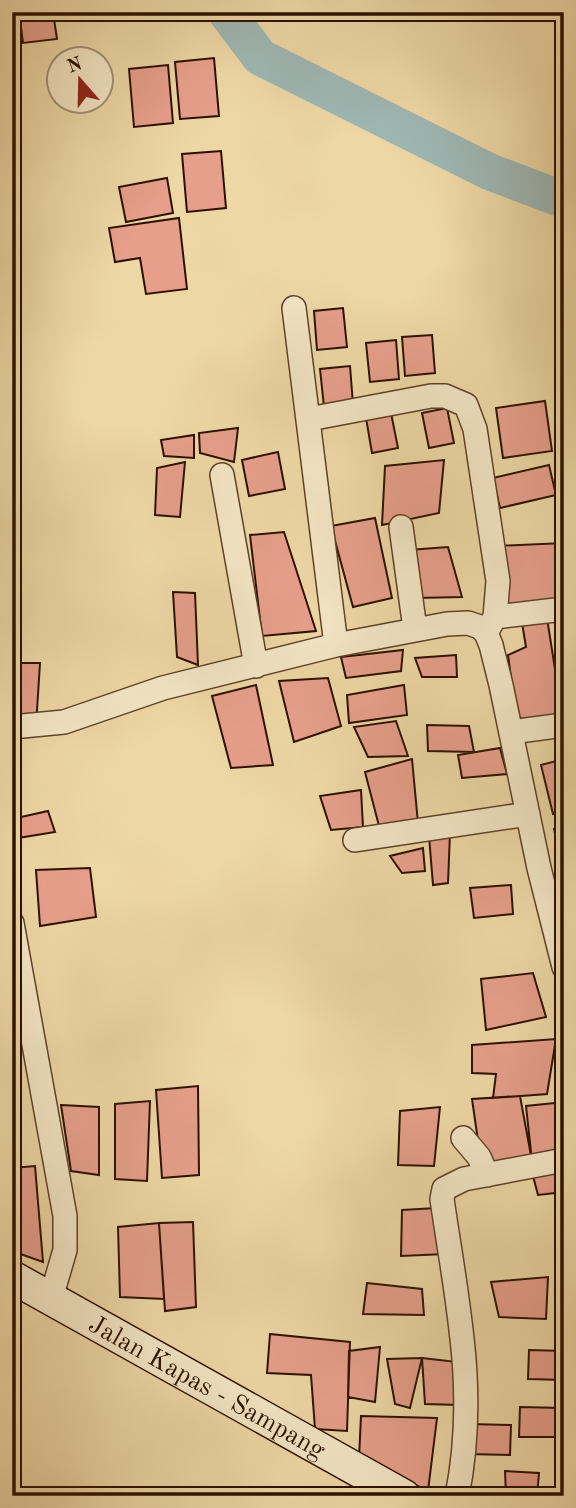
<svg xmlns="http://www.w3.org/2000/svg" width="576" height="1508" font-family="'Old Standard TT',serif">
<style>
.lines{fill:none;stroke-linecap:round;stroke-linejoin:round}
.river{stroke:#9eb7b3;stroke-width:37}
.building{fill:#e69f8b;stroke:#2d1000;stroke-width:2}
.street-casing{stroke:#5d4229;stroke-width:26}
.secondary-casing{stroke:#2d1000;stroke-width:35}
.street{stroke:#f3e5c4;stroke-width:23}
.secondary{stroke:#f3e5c4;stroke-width:32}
.labels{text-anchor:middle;stroke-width:7;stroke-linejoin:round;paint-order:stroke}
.street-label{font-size:26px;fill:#2d1000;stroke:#f3e5c4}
</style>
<rect width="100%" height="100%" fill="#edd7a5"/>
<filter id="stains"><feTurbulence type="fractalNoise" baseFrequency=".00286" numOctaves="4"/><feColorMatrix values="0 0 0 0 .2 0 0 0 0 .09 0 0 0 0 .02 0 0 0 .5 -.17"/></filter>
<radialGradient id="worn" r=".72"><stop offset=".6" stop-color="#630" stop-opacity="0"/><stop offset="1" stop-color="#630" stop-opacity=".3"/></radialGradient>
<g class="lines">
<path class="river" d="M226,12L260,57L490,172L564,200"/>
</g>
<path class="building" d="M19,12H53L57,39L23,43Z
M214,58L219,116L180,119L175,62Z
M168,65L173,123L134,127L129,69Z
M221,151L226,208L187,212L182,154Z
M167,178L173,213L126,222L119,187Z
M179,218L187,289L146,294L140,258L115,262L109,228Z
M343,308L347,347L317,350L314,311Z
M432,335L435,373L405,376L402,337Z
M396,340L399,379L370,382L366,343Z
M350,366L353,404L324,407L320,369Z
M545,401L552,451L503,458L496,408Z
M447,408L454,443L429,448L422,413Z
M391,413L398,448L372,453L366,418Z
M238,428L234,462L200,453L199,433Z
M194,435V458L164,456L161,440Z
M278,452L285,489L249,496L242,460Z
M444,460L439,513L382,525L385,466Z
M185,462L180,517L155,515L157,468Z
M549,465L556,495L500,508L493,478Z
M375,518L392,598L353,607L331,526Z
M284,532L316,631L262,636L250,535Z
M564,543V606H503L494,546Z
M448,547L462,597L416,598L409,550Z
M173,592L195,593L198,665L177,657Z
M547,618L563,720L528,722L516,715L508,655L526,647L522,623Z
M403,650L401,671L346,678L341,657Z
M456,655L457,677H422L415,658Z
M12,663H40L36,726L12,720Z
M328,678L341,726L294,742L279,681Z
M256,685L273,765L231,768L212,696Z
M404,685L407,715L349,723L347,695Z
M396,721L408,756L368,757L354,727Z
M427,725L469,726L474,752L428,751Z
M500,748L507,774L462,778L458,755Z
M412,759L418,823L379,826L365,772Z
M564,759V812L553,814L541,765Z
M361,790L363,827L331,830L320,796Z
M48,811L55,832L12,839V819Z
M564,827V859L561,860L554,829Z
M450,833L448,883L433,885L429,836Z
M423,848L425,871L402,873L390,856Z
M90,868L96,917L40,926L36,870Z
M511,885L513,914L474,918L470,888Z
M533,973L546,1017L486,1030L481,979Z
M556,1039L547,1094L493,1098L496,1074L472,1073V1045Z
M198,1086L199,1175L162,1178L156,1090Z
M520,1096L532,1161L481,1162L472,1099Z
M150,1101L147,1181L115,1179V1104Z
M564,1102V1154L532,1161L526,1106Z
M61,1105L99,1107V1175L71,1171Z
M440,1107L434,1166L398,1165L400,1111Z
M35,1166L43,1262L12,1251V1168Z
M564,1171V1192L538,1195L533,1176Z
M436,1208L445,1254L401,1256L402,1210Z
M193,1222L196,1307L165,1311L159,1223Z
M159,1223L164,1299L120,1297L118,1227Z
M548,1277L546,1319L499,1317L491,1282Z
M367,1283L422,1289L424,1315L363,1314Z
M270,1334L350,1342L347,1431L315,1429L311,1375L267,1373Z
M380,1347L375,1402L348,1397L349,1351Z
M529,1350L564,1351V1380L528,1379Z
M422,1358L410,1408L395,1404L387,1359Z
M422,1358L466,1363L459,1405L425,1404Z
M520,1407L562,1408L561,1437H519Z
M361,1416L437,1418L428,1491L359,1458Z
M469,1424L511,1425L510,1455L468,1454Z
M505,1471L539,1473L537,1496H506Z"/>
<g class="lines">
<defs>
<path id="street" d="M294,308L336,645
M309,419L431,396H445L466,405L475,429L498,581L495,617L486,633
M222,475L256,666
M401,527L415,629
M495,617L564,609
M12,727L64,722L163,688L336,645L447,624L468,623L480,627L486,633L491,645L501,685L539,868L564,967
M511,732L564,725
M355,840L528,814
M12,923L65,1216V1250L51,1298
M463,1138L479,1157L487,1175
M457,1496C478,1391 457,1303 442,1199L444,1189L464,1179L564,1160"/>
<g id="secondary">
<path id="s1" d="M12,1277L404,1496"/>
</g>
</defs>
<use href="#street" class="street-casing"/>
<use href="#secondary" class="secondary-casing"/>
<use href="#street" class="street"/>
<use href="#secondary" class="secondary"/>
</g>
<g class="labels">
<g class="street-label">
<text dy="9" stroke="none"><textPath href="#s1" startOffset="224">Jalan Kapas - Sampang</textPath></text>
</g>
</g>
<rect width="576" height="1508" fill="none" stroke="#edd7a5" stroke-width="42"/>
<rect x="14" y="14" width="548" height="1480" fill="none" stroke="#2d1000" stroke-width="3.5"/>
<rect x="21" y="21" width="534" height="1466" fill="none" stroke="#2d1000" stroke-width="2"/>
<g transform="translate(80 80) rotate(340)"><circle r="33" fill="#f3e5c4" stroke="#a49076" stroke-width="2"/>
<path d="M0-5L12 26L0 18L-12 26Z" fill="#8f2418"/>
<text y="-10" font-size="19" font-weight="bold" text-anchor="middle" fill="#2d1000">N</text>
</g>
<rect width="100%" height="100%" filter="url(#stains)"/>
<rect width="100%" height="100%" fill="url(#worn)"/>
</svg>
